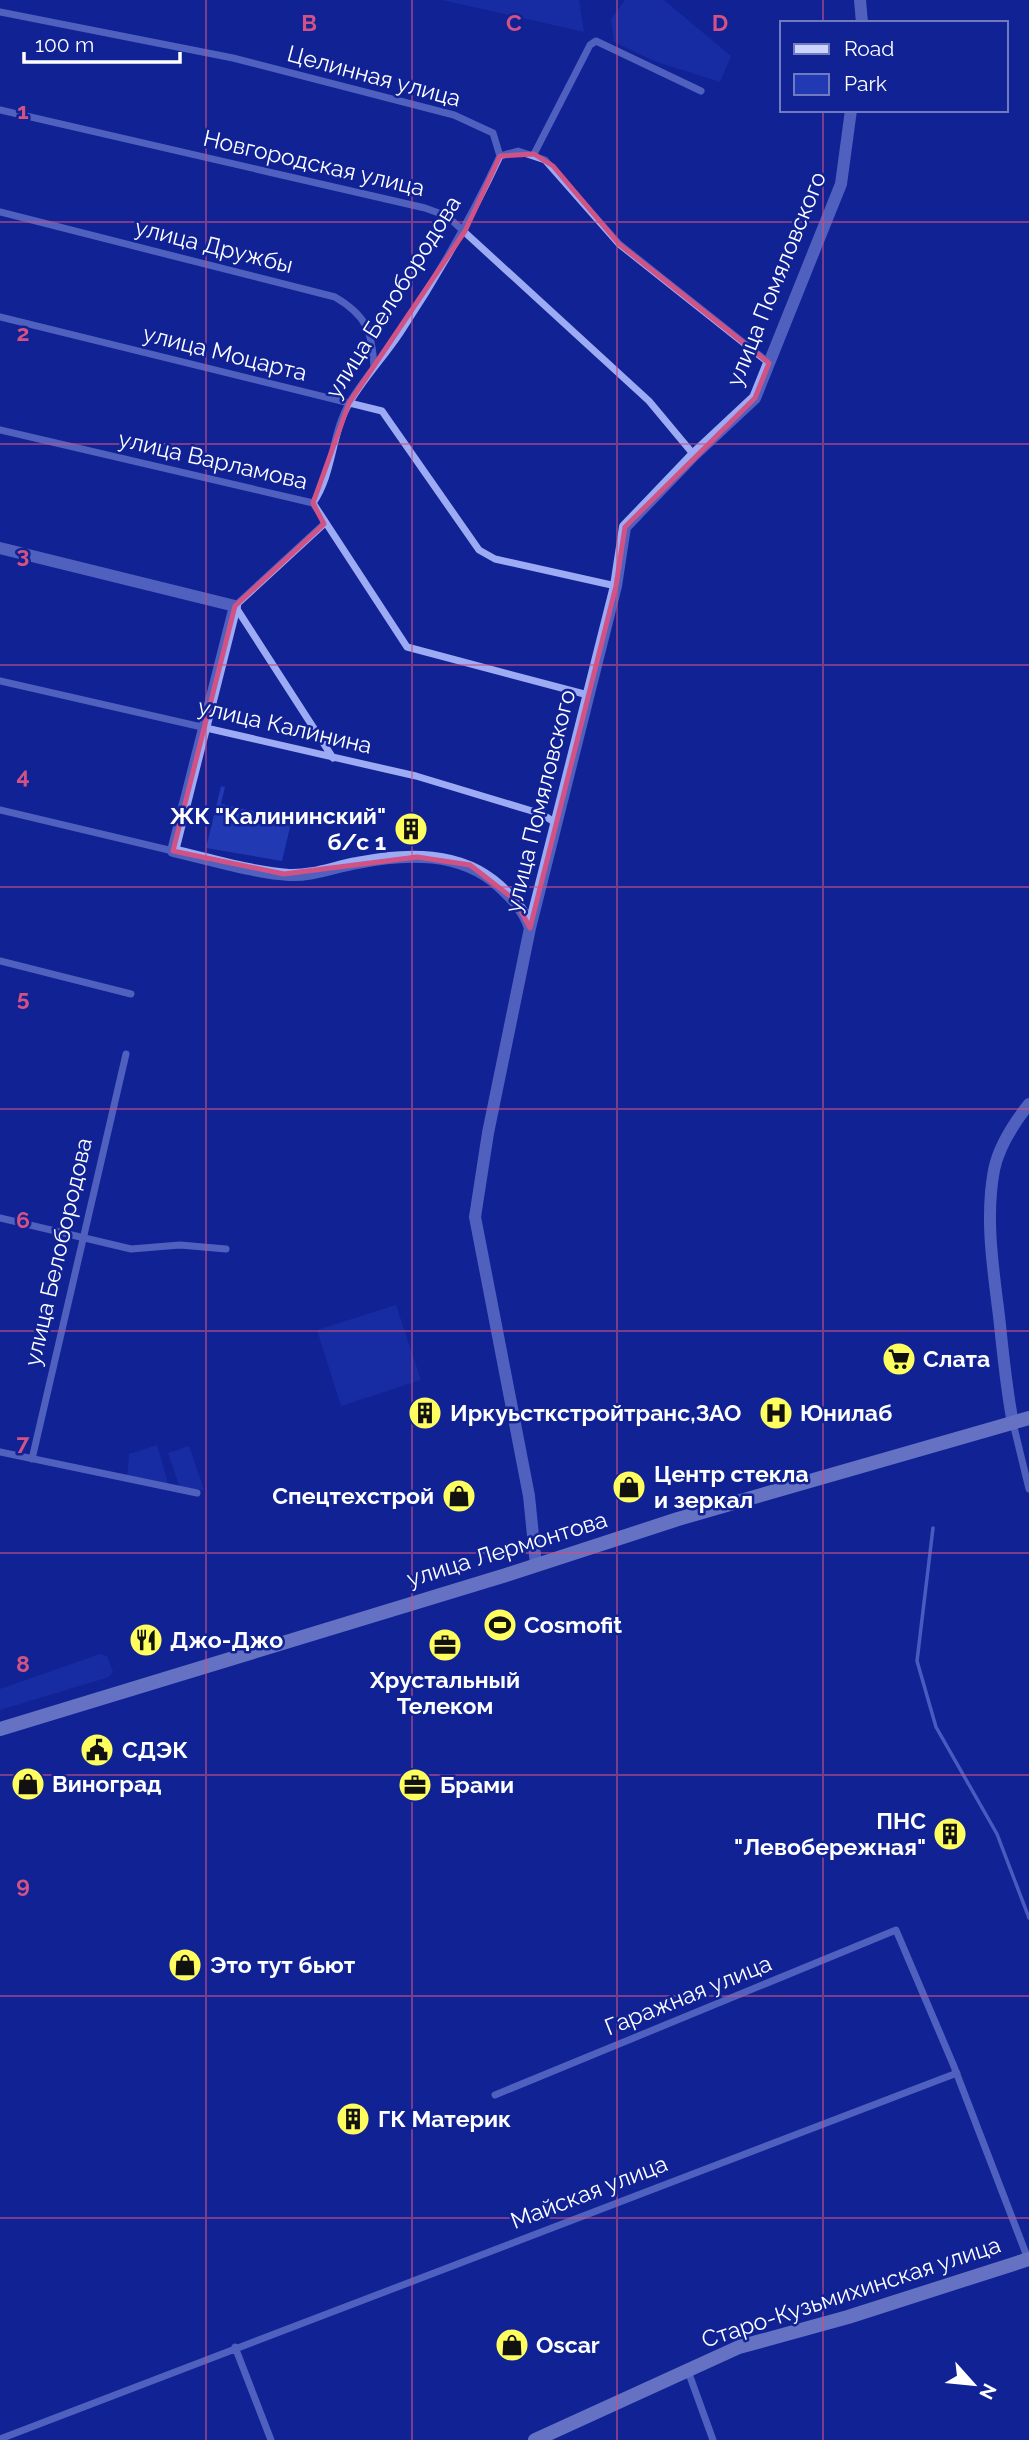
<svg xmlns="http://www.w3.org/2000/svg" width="1029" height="2440" font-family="Raleway,sans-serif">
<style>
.green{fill:#2139b3}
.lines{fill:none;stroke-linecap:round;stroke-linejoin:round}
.stream{stroke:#8ea0f7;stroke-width:3.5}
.minor{stroke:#9daaf4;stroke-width:7}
.tertiary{stroke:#9daaf4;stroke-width:12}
.secondary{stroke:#ccd3fd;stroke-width:14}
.marked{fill:none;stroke:#d15284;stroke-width:5;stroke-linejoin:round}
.grid{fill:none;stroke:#d15284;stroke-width:2;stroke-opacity:0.55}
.labels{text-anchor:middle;stroke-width:5;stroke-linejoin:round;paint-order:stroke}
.street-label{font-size:23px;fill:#fff;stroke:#102294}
.poi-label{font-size:23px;font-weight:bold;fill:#fff;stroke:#102294;text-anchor:start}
.grid-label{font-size:23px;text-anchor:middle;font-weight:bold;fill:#d15284;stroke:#102294;stroke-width:5;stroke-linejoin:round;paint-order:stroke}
</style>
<rect width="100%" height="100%" fill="#102294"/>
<path class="green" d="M442,0H579L584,32Z
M625,0H664L731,56L720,82L654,61L614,42L611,19Z
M221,786L225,787L221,804L292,819L282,861L206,848Z
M396,1305L421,1380L341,1406L317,1330Z
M157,1445L169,1487L127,1478L129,1454Z
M189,1446L204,1490L180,1488L168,1453Z
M100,1654L107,1656L113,1672L109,1677L0,1710V1689Z"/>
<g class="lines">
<path class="stream" d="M933,1528L917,1661L936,1727L997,1834L1029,1918"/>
<path class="minor" d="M0,12L233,58L454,115L493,133L500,156
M0,110L425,208L447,216L649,401L694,455
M534,154L590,45L596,41L701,91
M500,156L518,151L545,160L619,244L769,363
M0,212L335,297C367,316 372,331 374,367
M0,317L382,411L479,550L495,559L616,586
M0,430L313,503L407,647L588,695
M313,503C334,473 331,433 350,402C364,378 384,357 400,333C438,276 471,218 500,156
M324,524L235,606L333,758
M0,681L416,776L542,814L557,824
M0,810L173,851
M0,961L131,994
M0,1218L131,1249L180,1245L226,1249
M1013,1423L1029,1489
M0,1452L197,1493
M32,1459L126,1054
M495,2095L896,1930L953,2064L1028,2259
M235,2347L271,2440
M688,2371L713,2440
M0,2439L957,2073"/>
<path class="tertiary" d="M860,0L862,23
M0,548L235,606L173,851C208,859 255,873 289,875C313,876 334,867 357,863C406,853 461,851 499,886C513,899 524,910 530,928
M1013,1423C1006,1388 1003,1352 999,1316C993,1268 985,1218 994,1170C999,1145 1014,1123 1029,1104
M536,1565L529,1496L475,1217L488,1133L530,928L616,586L625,527L694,455L755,398L841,184L851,110"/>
<path class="secondary" d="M0,1729L506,1575L678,1519L1029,1418
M535,2440L739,2347L848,2317L1029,2259"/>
</g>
<path d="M0 0H1029V2440H0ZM534,154L553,166L619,244L769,363L755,398L625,527L616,586L530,928L515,900L470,865L417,857L284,874L173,851L235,606L324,524L313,503L349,403L465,231L500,156Z" fill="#102294" fill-opacity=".55" fill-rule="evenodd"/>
<path class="marked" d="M534,154L553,166L619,244L769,363L755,398L625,527L616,586L530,928L515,900L470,865L417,857L284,874L173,851L235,606L324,524L313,503L349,403L465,231L500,156Z"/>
<path class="grid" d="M206,0V2440M412,0V2440M617,0V2440M823,0V23M823,110V2440M0,222H1029M0,444H1029M0,665H1029M0,887H1029M0,1109H1029M0,1331H1029M0,1553H1029M0,1775H1029M0,1996H1029M0,2218H1029"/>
<defs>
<symbol id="building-disc" viewBox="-11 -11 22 22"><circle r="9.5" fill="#feff5f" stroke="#102294"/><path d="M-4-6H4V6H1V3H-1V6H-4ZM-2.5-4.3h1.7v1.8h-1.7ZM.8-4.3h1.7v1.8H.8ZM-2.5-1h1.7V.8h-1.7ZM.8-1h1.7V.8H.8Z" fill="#111"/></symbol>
<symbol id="supermarket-disc" viewBox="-11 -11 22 22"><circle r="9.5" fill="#feff5f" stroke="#102294"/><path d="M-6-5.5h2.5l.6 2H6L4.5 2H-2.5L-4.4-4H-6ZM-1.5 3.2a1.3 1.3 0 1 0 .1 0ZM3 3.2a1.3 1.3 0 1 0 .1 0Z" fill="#111"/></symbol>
<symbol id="hospital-disc" viewBox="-11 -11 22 22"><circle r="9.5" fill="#feff5f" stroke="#102294"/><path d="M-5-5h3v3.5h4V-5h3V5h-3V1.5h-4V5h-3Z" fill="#111"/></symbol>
<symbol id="shop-disc" viewBox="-11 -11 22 22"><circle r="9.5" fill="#feff5f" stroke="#102294"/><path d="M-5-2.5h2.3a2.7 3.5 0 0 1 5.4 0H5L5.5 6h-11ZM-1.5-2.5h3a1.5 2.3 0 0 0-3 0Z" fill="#111"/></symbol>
<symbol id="stadium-disc" viewBox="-11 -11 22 22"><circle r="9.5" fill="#feff5f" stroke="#102294"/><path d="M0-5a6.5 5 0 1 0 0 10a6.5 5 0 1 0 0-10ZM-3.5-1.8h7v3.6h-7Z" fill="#111"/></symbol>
<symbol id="restaurant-disc" viewBox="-11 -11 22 22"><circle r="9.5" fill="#feff5f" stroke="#102294"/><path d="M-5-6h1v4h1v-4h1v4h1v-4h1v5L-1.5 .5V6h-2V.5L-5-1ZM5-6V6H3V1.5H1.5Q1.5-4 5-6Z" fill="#111"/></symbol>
<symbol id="office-disc" viewBox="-11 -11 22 22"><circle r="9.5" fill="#feff5f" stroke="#102294"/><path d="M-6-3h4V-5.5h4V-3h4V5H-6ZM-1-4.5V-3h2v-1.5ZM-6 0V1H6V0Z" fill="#111"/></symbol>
<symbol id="civic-disc" viewBox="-11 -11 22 22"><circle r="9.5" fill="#feff5f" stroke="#102294"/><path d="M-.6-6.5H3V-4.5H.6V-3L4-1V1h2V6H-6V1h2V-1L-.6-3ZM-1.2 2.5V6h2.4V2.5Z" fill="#111"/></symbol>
</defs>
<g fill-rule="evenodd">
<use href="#building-disc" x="392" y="810" width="38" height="38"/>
<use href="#supermarket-disc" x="880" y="1340" width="38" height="38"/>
<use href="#building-disc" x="406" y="1394" width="38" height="38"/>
<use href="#hospital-disc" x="757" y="1394" width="38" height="38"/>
<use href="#shop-disc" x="610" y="1468" width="38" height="38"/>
<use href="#shop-disc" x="440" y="1477" width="38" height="38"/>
<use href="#stadium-disc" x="481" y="1606" width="38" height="38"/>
<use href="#restaurant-disc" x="127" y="1621" width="38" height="38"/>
<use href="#office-disc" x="426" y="1626" width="38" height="38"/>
<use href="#civic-disc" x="78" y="1731" width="38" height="38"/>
<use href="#shop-disc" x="9" y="1765" width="38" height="38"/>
<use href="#office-disc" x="396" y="1766" width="38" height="38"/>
<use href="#building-disc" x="931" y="1815" width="38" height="38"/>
<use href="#shop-disc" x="166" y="1946" width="38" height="38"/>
<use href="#building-disc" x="334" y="2100" width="38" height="38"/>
<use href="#shop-disc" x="493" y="2326" width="38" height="38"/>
</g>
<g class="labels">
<g class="street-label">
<text transform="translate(374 76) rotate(15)" y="8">Целинная улица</text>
<text transform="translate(314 163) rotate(13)" y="8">Новгородская улица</text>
<text transform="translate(214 246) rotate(14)" y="8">улица Дружбы</text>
<text transform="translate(776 279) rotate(-68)" y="8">улица Помяловского</text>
<text transform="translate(393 297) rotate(-58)" y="8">улица Белобородова</text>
<text transform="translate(225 353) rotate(14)" y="8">улица Моцарта</text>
<text transform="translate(213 460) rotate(13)" y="8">улица Варламова</text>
<text transform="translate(285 726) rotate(13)" y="8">улица Калинина</text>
<text transform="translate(540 801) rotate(-76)" y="8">улица Помяловского</text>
<text transform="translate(58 1252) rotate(-77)" y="8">улица Белобородова</text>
<text transform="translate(507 1549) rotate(-17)" y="8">улица Лермонтова</text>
<text transform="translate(688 1995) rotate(-22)" y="8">Гаражная улица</text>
<text transform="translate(589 2192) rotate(-21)" y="8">Майская улица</text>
<text transform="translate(851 2292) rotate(-18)" y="8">Старо-Кузьмихинская улица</text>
</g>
<g class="poi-label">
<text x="386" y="824" text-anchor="end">ЖК "Калининский"<tspan x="386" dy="26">б/с 1</tspan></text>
<text x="923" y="1367">Слата</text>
<text x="450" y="1421">Иркуьсткстройтранс,ЗАО</text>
<text x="800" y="1421">Юнилаб</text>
<text x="654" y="1482">Центр стекла<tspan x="654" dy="26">и зеркал</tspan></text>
<text x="434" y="1504" text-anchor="end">Спецтехстрой</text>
<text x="524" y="1633">Cosmofit</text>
<text x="170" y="1648">Джо-Джо</text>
<text x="445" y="1688" text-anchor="middle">Хрустальный<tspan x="445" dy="26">Телеком</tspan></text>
<text x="122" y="1758">СДЭК</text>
<text x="52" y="1792">Виноград</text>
<text x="440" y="1793">Брами</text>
<text x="926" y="1829" text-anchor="end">ПНС<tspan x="926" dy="26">"Левобережная"</tspan></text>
<text x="210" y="1973">Это тут бьют</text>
<text x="378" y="2127">ГК Материк</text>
<text x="536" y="2353">Oscar</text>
</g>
</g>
<g class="grid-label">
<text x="309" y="31">B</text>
<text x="514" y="31">C</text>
<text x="720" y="31">D</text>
<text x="23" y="119">1</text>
<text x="23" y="341">2</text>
<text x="23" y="563">3</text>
<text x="23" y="784">4</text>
<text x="23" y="1006">5</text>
<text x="23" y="1228">6</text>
<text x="23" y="1450">7</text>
<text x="23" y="1672">8</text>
<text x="23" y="1893">9</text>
</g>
<rect x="780" y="21" width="228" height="91" fill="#102294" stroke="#707abf" stroke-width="2"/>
<rect x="794" y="44" width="35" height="10" fill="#ccd3fd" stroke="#707abf" stroke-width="2"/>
<text x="844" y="56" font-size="21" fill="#ffffff">Road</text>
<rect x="794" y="74" width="35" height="21" fill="#2139b3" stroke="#707abf" stroke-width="2"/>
<text x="844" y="91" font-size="21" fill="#ffffff">Park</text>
<g transform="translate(973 2384) rotate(117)" stroke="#102294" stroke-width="5" paint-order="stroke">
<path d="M0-5L12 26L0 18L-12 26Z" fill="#ffffff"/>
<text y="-10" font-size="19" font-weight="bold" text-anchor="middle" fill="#ffffff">N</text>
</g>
<path d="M24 52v10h156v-10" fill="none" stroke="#ffffff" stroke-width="3.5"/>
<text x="35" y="52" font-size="21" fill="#ffffff" stroke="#102294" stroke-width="5" paint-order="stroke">100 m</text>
</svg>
